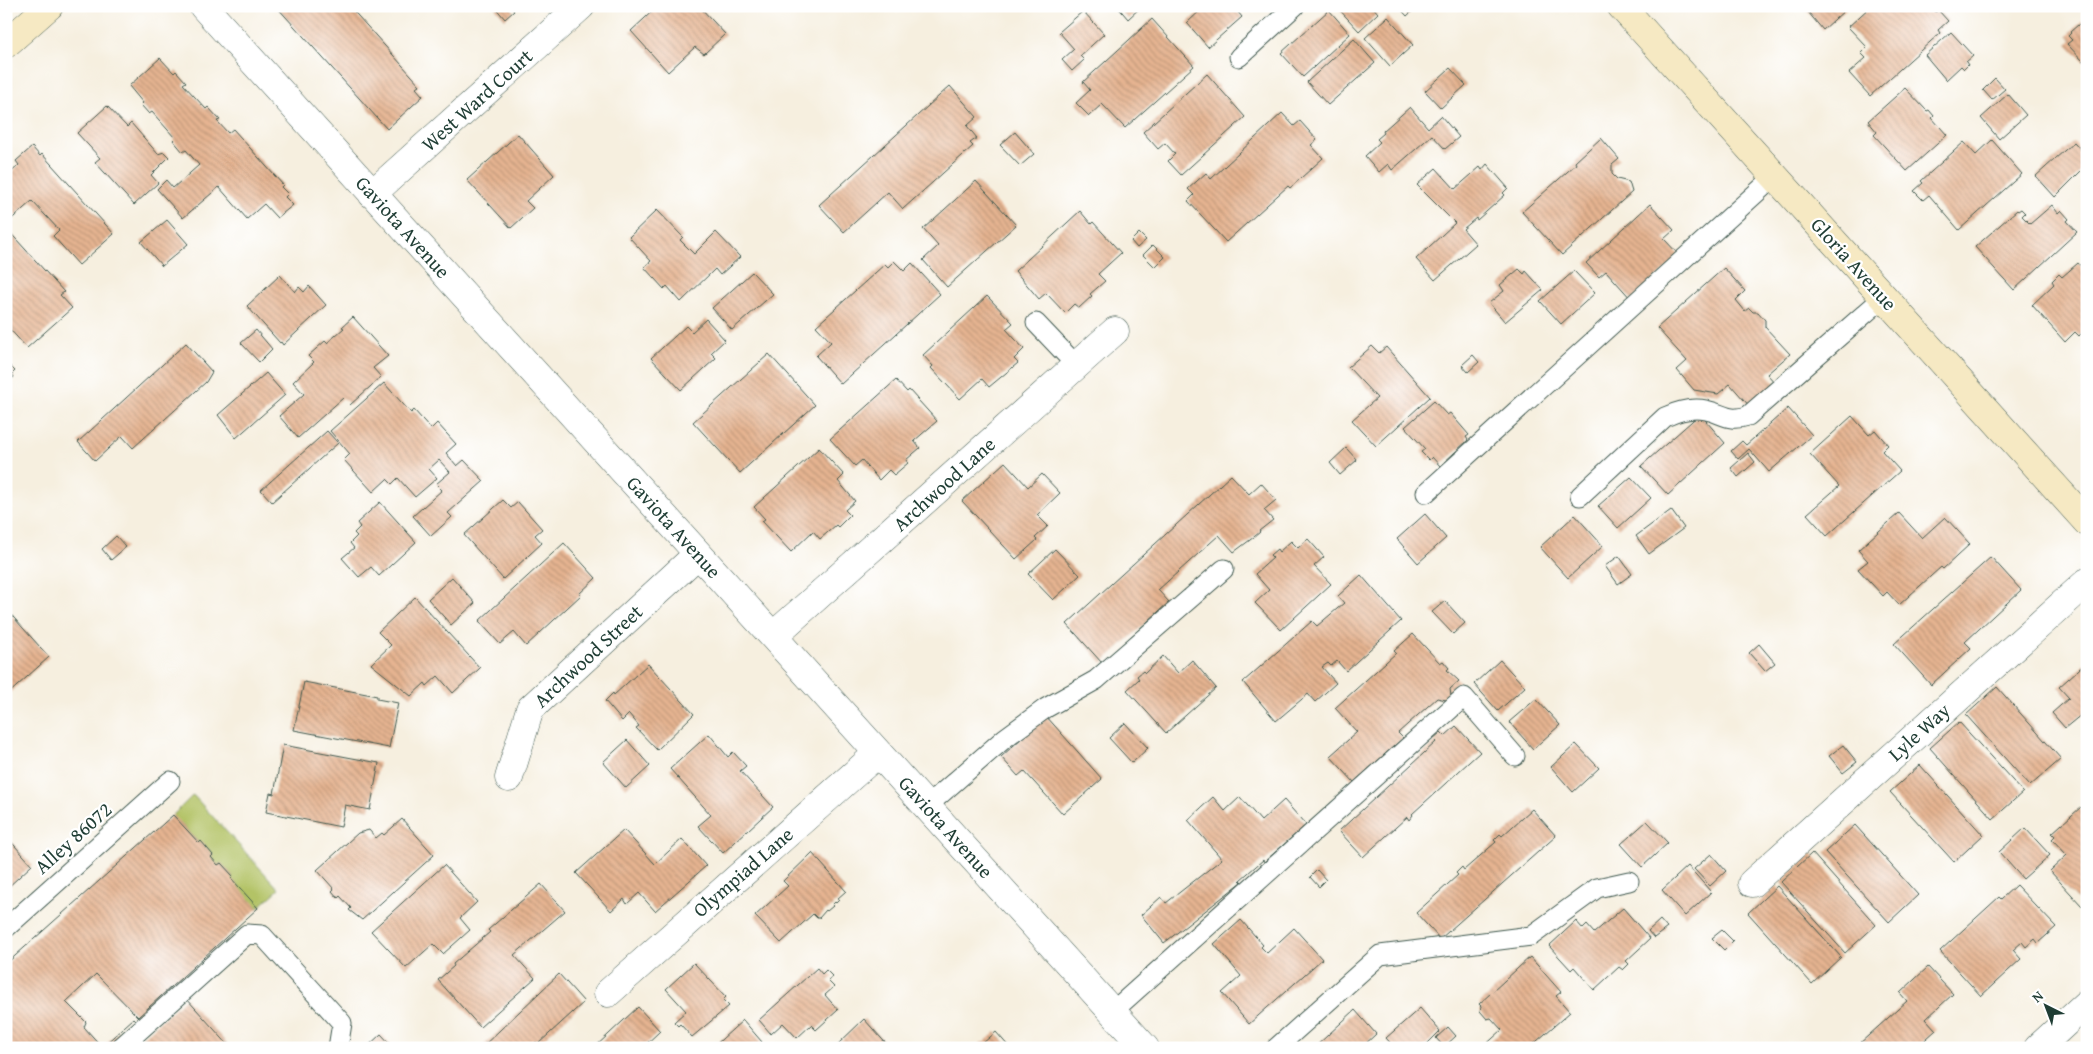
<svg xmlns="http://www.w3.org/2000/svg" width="2093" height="1054" font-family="'Gentium Book Plus',serif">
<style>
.pitch{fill:#b3c366;stroke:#69804d}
.building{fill:url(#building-back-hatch)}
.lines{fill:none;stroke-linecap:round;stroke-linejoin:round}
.lane-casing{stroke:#3f584e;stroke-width:21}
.street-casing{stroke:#3f584e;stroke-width:29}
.secondary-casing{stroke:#3f584e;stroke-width:29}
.lane{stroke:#fff;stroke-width:19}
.street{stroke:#fff;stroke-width:28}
.secondary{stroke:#f6e9c3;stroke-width:28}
.labels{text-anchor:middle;stroke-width:4.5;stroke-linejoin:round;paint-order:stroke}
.street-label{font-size:20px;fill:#1f3d34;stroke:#fff}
</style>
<defs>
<pattern id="building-back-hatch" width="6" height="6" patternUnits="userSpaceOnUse" patternTransform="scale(1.25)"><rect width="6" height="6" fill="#e6b491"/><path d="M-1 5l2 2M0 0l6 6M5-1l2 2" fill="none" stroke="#ba9477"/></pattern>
</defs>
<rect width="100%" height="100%" fill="#fff"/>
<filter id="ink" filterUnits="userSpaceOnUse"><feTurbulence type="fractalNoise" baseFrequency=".02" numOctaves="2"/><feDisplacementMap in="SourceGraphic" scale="10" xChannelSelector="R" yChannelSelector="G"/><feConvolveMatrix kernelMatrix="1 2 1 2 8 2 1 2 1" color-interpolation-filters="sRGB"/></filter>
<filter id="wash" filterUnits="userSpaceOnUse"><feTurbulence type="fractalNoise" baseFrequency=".0096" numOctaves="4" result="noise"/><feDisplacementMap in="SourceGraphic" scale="20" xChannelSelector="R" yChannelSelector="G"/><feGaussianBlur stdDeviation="1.12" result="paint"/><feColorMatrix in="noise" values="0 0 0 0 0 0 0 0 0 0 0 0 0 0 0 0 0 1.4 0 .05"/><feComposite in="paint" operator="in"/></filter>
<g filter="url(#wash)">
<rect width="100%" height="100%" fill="#f6efdf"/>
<path class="pitch" d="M193,795L279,889L258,908L231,878L233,876L221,863L218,865L211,857L213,854L201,841L199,843L173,815Z"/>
<g id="blocks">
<path class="building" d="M276,6H349L420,85L416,88L423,96L387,129Z
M494,6H510L514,11L505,19Z
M658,6H699L725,34L704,54L695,47L668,72L631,31Z
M1117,6H1142L1128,19Z
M1205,6H1233L1242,17L1208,47L1187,23Z
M1336,6H1372L1378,13L1359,31Z
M1398,6H1418L1407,16Z
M1803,6H1843L1846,9L1823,30Z
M1871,6H1897L1899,9L1902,6H1930L1936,12L1938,10L1948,21L1938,30L1940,33L1870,96L1849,73L1866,58L1861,53L1867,47L1848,27Z
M1329,10L1350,34L1303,77L1281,53Z
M1083,11L1104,34L1080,56L1084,60L1072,71L1062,60L1074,49L1059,32Z
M1388,17L1413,45L1390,66L1365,38Z
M2087,17V60L2084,62L2067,44L2072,40L2068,36L2071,33L2070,32Z
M1152,19L1194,66L1125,128L1102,104L1089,116L1076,103L1090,90L1083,82Z
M1951,32L1973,56L1966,62L1968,65L1964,69L1961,66L1946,80L1925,55Z
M1354,39L1375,63L1328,105L1307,82Z
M160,58L174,73L176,71L186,82L183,84L206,109L208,107L220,120L217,121L228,133L233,129L283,185L281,187L288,194L285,197L293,205L277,218L264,204L247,219L219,187L183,218L157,189L166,180L173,188L199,165L186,150L183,152L173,140L175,138L152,112L149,114L141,105L143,103L129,86Z
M1450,68L1466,85L1441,108L1425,91Z
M1207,74L1245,117L1181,175L1168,161L1175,154L1165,143L1158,149L1143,132Z
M1995,78L2005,89L1992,100L1983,90Z
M950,86L977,117L967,126L977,138L970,143L973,146L903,209L888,192L844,232L819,205Z
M1905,88L1927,111L1929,110L1934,116L1932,118L1947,135L1907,171L1874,135L1877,132L1868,121Z
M2008,94L2026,115L1999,139L1981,118Z
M107,106L127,127L131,123L158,154L164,152L169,157L151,175L158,183L134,205L95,162L100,158L77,133Z
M1410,107L1428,128L1441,116L1459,137L1445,149L1432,135L1392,170L1388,164L1379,172L1365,156L1380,142L1377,139L1384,133L1383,131Z
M1282,113L1294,126L1300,121L1317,140L1311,145L1323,158L1290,188L1288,186L1226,242L1188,201L1194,195L1188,189L1206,173L1211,179Z
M1015,132L1034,154L1020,166L1000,145Z
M518,134L554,175L526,201L533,208L511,228L467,180Z
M1601,138L1619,159L1612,165V174L1617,179L1629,182L1632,192L1562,255L1522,212L1576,164L1575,162Z
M1992,140L2022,174L1959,230L1929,195L1923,200L1914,191L1923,183L1921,181L1964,142L1976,155Z
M2074,142L2087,156V165L2055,197L2036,176Z
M32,147L40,156L42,154L114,234L79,265L53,236L59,230L32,201L6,224V177L19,165L16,161Z
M1487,164L1508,188L1503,193L1505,195L1477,220L1476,218L1463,229L1476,244L1435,280L1416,259L1455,223L1417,185L1436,168L1455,189L1480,167L1482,170Z
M976,181L1016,225L947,287L923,260L938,246L923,229Z
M1650,204L1674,230L1664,239L1680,256L1632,300L1606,271L1599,277L1586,263Z
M2052,205L2058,213L2061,210L2069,219L2067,221L2077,232L2014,290L1975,247L2017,210L2018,211L2021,209L2025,213L2022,216L2030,224Z
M657,210L683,237L680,240L694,254L716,232L740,257L720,275L715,269L681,302L667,286L664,289L644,267L651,261L629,237Z
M1080,211L1091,224L1093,222L1121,253L1098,274L1105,281L1090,294L1092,296L1079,308L1074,304L1065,313L1046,293L1039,299L1015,271Z
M167,220L188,244L162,266L141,242Z
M6,228L64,292L60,295L72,308L27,348L6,325Z
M1139,233L1146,240L1137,248L1131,241Z
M1153,245L1165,257L1155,267L1143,255Z
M894,261L904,271L912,263L940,294L841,384L816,356L831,342L816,326L885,264L888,267Z
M2078,263L2087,273V328L2079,336L2075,332L2065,342L2032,305L2054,284L2052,281L2059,274L2062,277Z
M1724,268L1745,291L1736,300L1745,311L1749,308L1753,312H1758L1765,320V327L1790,354L1767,374L1777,385L1751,408L1730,384L1718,394L1694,390L1677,370L1687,361L1657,328Z
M1519,269L1524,274L1526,271L1543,290L1505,322L1489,303L1504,291L1500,285Z
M1574,271L1595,293L1561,324L1540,301Z
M752,272L773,294L732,330L712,308Z
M280,275L295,292L299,287L304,292L309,286L326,305L283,345L281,342L280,343L247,306Z
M987,296L1013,323L1006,329L1024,349L1014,359L1018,363L989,387L982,379L960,399L931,368L933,366L923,355Z
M353,317L388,356L373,368L381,377L350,405L343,398L298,438L279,416L304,394L293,382L314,362L308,356L325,341L327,343L344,328L342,327Z
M706,319L725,340L711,353L716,358L681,390L651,358L686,326L692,332Z
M256,330L272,349L259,362L241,343Z
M186,343L212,372L206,382L133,448L122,436L95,461L78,442Z
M1372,346L1379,353L1386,347L1430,397L1376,446L1352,420L1377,398L1348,367Z
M769,354L815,405L740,473L693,422Z
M1473,355L1479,362L1468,372L1462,365Z
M6,362L15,371L12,374L14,377L6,384Z
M266,373L285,395L236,438L218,415Z
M896,380L907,392L909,390L937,421L914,441L920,448L906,460L908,463L894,475L889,470L879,480L862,460L855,466L830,439Z
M384,383L411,413L414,410L431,429L437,423L456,444L446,453L457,466L464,460L484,481L448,513L452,517L431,536L413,516L442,490L436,484L450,472L439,460L429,469L437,478L415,497L398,478L392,484L387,479L373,492L344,460L350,454L330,431Z
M1434,401L1447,415L1450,413L1469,435L1466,437L1468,440L1440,466L1432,457L1429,460L1421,452L1425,449L1405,427Z
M1788,408L1812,435L1769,472L1749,449L1738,459L1731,451L1742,441L1746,445Z
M1700,414L1725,443L1668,495L1641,466Z
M1852,416L1869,435L1875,430L1888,445L1882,451L1900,471L1827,536L1807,514L1839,486L1810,454Z
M327,431L338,443L272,502L261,490Z
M819,448L844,475L838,481L855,501L845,510L850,515L838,527L836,525L820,539L813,531L791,552L762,521L765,519L754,507Z
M1346,448L1357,460L1340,475L1330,463Z
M1748,453L1755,462L1738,477L1731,468Z
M1005,462L1028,487L1042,474L1060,493L1037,515L1048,526L1035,538L1037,540L1016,559L962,501Z
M1231,475L1249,494L1261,483L1276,500L1264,510L1273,520L1259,531L1260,532L1254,537L1234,552L1219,535L1158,590L1169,602L1102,663L1067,624Z
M1631,477L1651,498L1618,528L1598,506Z
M503,500L511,508L518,502L542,529L535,535L542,543L503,579L464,535Z
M380,502L416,542L379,576L371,567L359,577L342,558L354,548L350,543L357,536L354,533L360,527L357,523Z
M1671,510L1684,528L1649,554L1636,536Z
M1899,513L1922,538L1945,517L1970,544L1943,569L1941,567L1899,605L1887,592L1883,596L1858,569L1868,561L1858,550Z
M1425,514L1446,538L1418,563L1397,539Z
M1575,515L1603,546L1568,578L1540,547Z
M116,536L126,547L111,560L102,549Z
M1308,539L1324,557L1314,566L1331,584L1281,630L1255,603L1269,590L1255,574L1273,558L1270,555L1277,549L1279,552L1291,541L1298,548Z
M564,543L596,578L579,594L581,595L526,646L514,632L500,644L479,621Z
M1055,549L1080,575L1053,600L1028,574Z
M1619,556L1632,574L1618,584L1605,566Z
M1991,557L2021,590L1965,642L1971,648L1931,685L1894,644Z
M1361,575L1401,621L1346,671L1337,661L1331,666L1328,663L1322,667L1336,683L1315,702L1308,694L1276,721L1243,682L1312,621L1317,626L1344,603L1338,596Z
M452,577L475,603L451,625L428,599Z
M415,597L480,668L453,693L438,676L427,686L425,683L411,696L371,664L391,645L378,632Z
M1445,601L1465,623L1453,634L1432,612Z
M6,609L49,657L6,696Z
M1413,634L1440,663L1443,661L1449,668L1447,670L1459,681L1450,689L1451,696L1446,700L1437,698L1398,733L1403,738L1354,782L1330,756L1357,732L1335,708L1396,653L1394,651Z
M1759,644L1775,663L1765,671L1749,653Z
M1163,656L1178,673L1192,660L1216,688L1166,733L1127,690L1139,679L1137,676L1143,671L1145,673Z
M1500,660L1525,687L1498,711L1474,684Z
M2087,662V719L2082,714L2065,728L2052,713L2069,698L2059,687Z
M648,664L694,714L657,750L636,728L639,726L629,714L622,721L605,701L613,693L614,695Z
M304,682L377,696V699L398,703L389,748L294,730Z
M1997,687L2061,759L2030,786L1966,715Z
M1536,699L1560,725L1533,749L1509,722Z
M1046,716L1102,779L1063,814L1024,771L1018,776L1001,757Z
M1959,722L2023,792L1993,819L1930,748Z
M1125,723L1148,748L1132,763L1109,738Z
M1456,726L1480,752L1412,814L1413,815L1409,820L1407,817L1363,857L1339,831L1436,742L1433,739L1441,732L1445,736Z
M709,734L728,757L733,752L746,766L740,771L773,807L723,853L698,826L711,815L670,769Z
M627,740L650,766L626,788L603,762Z
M1576,744L1599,768L1573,792L1551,767Z
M283,745L379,763L370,810L345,805L341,827L266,812L270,793L274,794Z
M1843,745L1857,762L1843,773L1829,756Z
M1920,765L1983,835L1954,862L1890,792Z
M1213,797L1225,811L1240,797L1261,821L1284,800L1306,825L1264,862L1263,860L1240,880L1242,882L1164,943L1141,915L1161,897L1166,903L1222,859L1188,820Z
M2081,807L2087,813V901L2082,906L2050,871L2067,855L2052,839L2055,836L2052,833Z
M1532,809L1556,836L1440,939L1416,913L1458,875L1456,873L1462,867L1464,870L1496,842L1494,840L1500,834L1502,836Z
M173,815L199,843L201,841L213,855L211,857L218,865L221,863L233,876L231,878L258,908L138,1017L96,974L66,1002L86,1022L84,1027L102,1047L101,1048H6V964Z
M402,819L434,855L362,920L349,910L351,908L340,896L338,898L332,891L334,889L317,870L358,833L369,830L376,838L382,833L384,835Z
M1647,821L1668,843L1642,867L1621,844Z
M1855,825L1918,895L1889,922L1825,852Z
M2025,828L2050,855L2023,879L1999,852Z
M624,830L655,864L682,839L706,866L655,911L639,893L627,904L624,899L611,911L576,873Z
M6,836L32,865L6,889Z
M812,853L846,891L837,899L839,900L836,903L835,902L832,905L833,906L827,911L826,910L819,918H817L813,914L781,943L755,916L788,886L783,881Z
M1812,853L1876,925L1845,953L1781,882Z
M1711,854L1726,871L1710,886L1694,869Z
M444,865L477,902L460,918L470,930L443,954L433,944L406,968L371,931Z
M1688,866L1711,892L1685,916L1662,890Z
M1317,870L1326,880L1319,887L1310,877Z
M541,884L565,911L514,955L535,978L480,1027L438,980L454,966L453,964L490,932L488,930Z
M2016,885L2056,927L2038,943L2035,939L2026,947L2022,942L2013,950L2021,959L1981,996L1940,951L1999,897L2001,899Z
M1777,886L1841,957L1812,984L1748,913Z
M1623,908L1650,939L1626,961L1629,964L1623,970L1619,967L1594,990L1574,967L1571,970L1549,946L1576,921L1583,929L1587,925L1594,933Z
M1241,920L1263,945L1261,947L1267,953L1294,928L1322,959L1249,1024L1222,993L1241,976L1214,944Z
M1660,920L1667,928L1654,938L1648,931Z
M1722,930L1733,941L1724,950L1712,938Z
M1530,957L1561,992L1556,996L1570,1012L1529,1048H1482L1502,1030L1491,1018L1487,1019L1480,1011L1481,1006L1479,1004Z
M694,963L726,997L723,1000L729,1006L692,1037L680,1024L678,1026L674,1022L686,1011L666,989Z
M1928,967L1953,994L1926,1019L1936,1030L1916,1048H1863L1859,1044L1907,1001L1900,993Z
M817,968L822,974L826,970L833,977L828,981L834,987L825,995L838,1010L816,1030L811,1025L797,1038L783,1023L771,1034L759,1020Z
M559,974L584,1002L538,1044L536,1042L532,1046L534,1048H481Z
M186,998L231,1048H131Z
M638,1007L660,1031L642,1048H594Z
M1420,1008L1440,1031L1423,1048H1395L1386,1038Z
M1355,1010L1376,1034L1361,1048H1314Z
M134,1018L139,1023L112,1048H104L103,1046Z
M864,1019L890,1048H839L837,1045Z
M743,1020L762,1042L755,1048H712Z
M1448,1027L1456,1036L1444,1047L1436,1038Z
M996,1032L1010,1048H976L982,1042L983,1043Z
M381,1034L394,1048H366Z"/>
</g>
</g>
<g filter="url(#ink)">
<use href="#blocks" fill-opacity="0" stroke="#3f584e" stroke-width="1"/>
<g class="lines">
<defs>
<path id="lane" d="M1239,57L1295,6
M1036,323L1076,365
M1426,493L1775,176
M1580,496L1665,417C1678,411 1691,407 1706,410C1725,414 1727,422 1748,416L1884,297
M927,806L1005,738L1046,708L1096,680L1224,569
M6,928L170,781
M1113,1011L1464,697L1515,756
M120,1048L247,934L262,935L342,1023L338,1048
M1276,1048L1380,955L1531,936L1597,888L1629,881"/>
<path id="street" d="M203,6L1145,1048
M372,194L581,6
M773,636L1115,331
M509,778L530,709L698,554
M1752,883L2087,582
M608,993L878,753
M2038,1048L2087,1003"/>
<path id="secondary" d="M1621,6L2087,522
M6,44L49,6"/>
</defs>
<use href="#lane" class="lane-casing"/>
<use href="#street" class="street-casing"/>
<use href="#secondary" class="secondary-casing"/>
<use href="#lane" class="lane"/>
<use href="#street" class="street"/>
<use href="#secondary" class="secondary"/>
</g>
</g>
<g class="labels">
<g class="street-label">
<text transform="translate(477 100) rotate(-42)" y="7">West Ward Court</text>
<text transform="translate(403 227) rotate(48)" y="7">Gaviota Avenue</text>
<text transform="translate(1854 264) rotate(48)" y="7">Gloria Avenue</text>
<text transform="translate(944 484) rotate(-42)" y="7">Archwood Lane</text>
<text transform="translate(674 527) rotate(48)" y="7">Gaviota Avenue</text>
<text transform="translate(588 656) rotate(-43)" y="7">Archwood Street</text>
<text transform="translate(1919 732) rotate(-42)" y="7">Lyle Way</text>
<text transform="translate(946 827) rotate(48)" y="7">Gaviota Avenue</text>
<text transform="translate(73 838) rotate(-42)" y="7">Alley 86072</text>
<text transform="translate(743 872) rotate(-41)" y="7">Olympiad Lane</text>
</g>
</g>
<rect width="2093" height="1054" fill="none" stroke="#fff" stroke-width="25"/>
<g transform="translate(2046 1006) rotate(318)" stroke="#ffffff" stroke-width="4" paint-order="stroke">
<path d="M0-4L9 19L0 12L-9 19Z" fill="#1f3d34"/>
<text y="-8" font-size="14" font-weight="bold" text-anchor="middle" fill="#1f3d34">N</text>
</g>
</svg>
